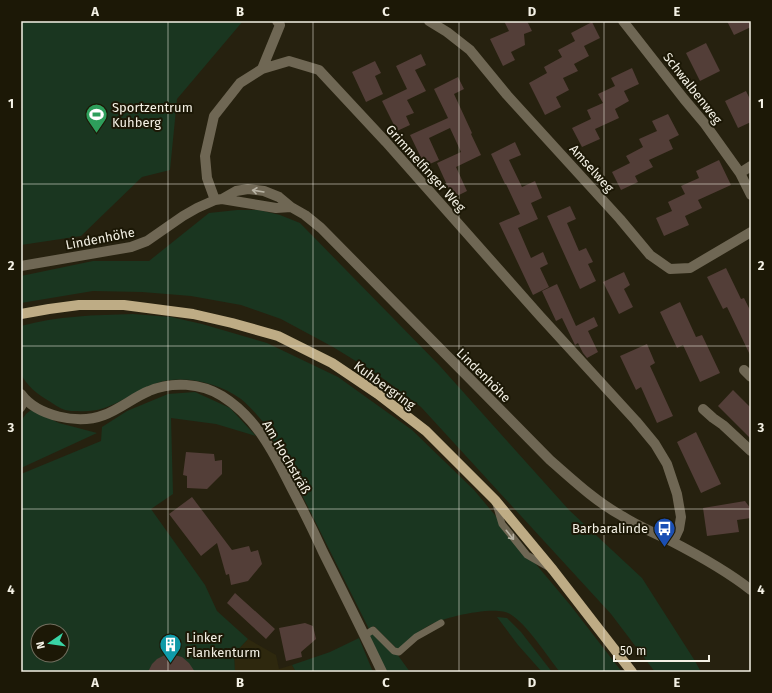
<svg xmlns="http://www.w3.org/2000/svg" width="772" height="693" font-family="'Fira Sans',sans-serif">
<style>
.built{fill:#2e280e}
.green{fill:#1a3620;fill-rule:evenodd}
.building{fill:#533e38}
.lines{fill:none;stroke-linecap:round;stroke-linejoin:round}
.lane{stroke:#6f6754;stroke-width:7}
.street{stroke:#6f6754;stroke-width:10}
.primary{stroke:#beac85;stroke-width:10}
.oneway{stroke:#b8b3a4}
.grid{fill:none;stroke:#f4f1e5;stroke-width:1;stroke-opacity:0.55}
.labels{text-anchor:middle;stroke-width:4;stroke-linejoin:round;paint-order:stroke}
.street-label{font-size:13px;fill:#f4f1e5;stroke:#1c1806}
.poi-label{font-size:13px;fill:#f4f1e5;stroke:#1c1806;text-anchor:start}
.neatline{fill:none;stroke:#f4f1e5;stroke-width:1.5}
.grid-label{font-size:13px;text-anchor:middle;font-weight:bold;fill:#f4f1e5}
</style>
<rect width="100%" height="100%" fill="#26210f"/>
<path class="built" d="M248,639L276,655L279,669L292,665L296,672H235L234,654Z"/>
<path class="green" d="M21,21H243L177,99L170,170L142,177L81,236L21,245Z
M237,210H259L280,215L300,223L439,365L569,510L642,578L695,661L701,672H655L611,614L421,407L377,374L333,347L281,319L241,305L191,296L142,292L93,291L21,303V276L93,261H149L209,213Z
M133,314L171,317L202,324L267,343L338,377L412,430L474,490L571,606L622,672H560C546,655 528,625 510,614C496,605 445,617 430,625C418,631 409,640 399,649L396,648L374,626L369,629L288,467L270,435L272,433C262,421 253,409 241,399C217,382 181,374 154,384C126,395 109,414 77,411C73,411 69,411 65,410C59,408 54,404 49,401C38,395 26,385 21,374V326C57,316 95,315 133,314Z
M195,392L230,408L256,436L216,424L171,418L173,494L151,509L205,585L217,611L248,639L234,654L235,672H21V474L101,441L102,427L127,411L168,394ZM38,631H62V655H38Z
M31,410L59,423L97,433L21,468V421L26,414Z
M497,617L507,618L521,632L552,672H542L518,645Z
M374,632L397,654L410,672H387L369,635Z
M359,638L373,672H296L292,665L330,652Z"/>
<path class="building" d="M504,21H527L532,31L524,34L525,45L511,52L515,60L503,66L490,39L509,31Z
M727,21H751V27L734,35Z
M592,22L600,38L584,46L589,56L574,64L578,71L563,78L569,90L556,97L561,107L545,115L529,83L547,73L544,67L562,57L558,50L575,41L571,33Z
M706,43L720,71L700,81L686,53Z
M421,54L426,65L415,70L426,91L407,100L414,113L406,116L410,125L397,131L382,101L407,89L396,66Z
M375,61L381,73L375,76L383,94L366,102L352,72Z
M632,68L639,84L624,91L629,101L615,109L619,118L595,129L600,139L582,147L572,128L591,119L587,110L603,103L598,94L615,86L611,78Z
M458,77L464,89L454,94L472,133L471,134L481,155L456,167L467,191L453,198L437,163L461,152L450,128L429,138L439,160L425,166L410,135L448,118L434,89Z
M746,91L751,101V122L738,128L725,101Z
M668,114L679,135L669,140L673,149L649,160L653,167L635,176L638,182L621,190L612,172L630,163L626,156L643,147L639,139L657,131L652,121Z
M515,142L521,155L509,160L522,187L535,181L542,198L531,203L538,219L518,228L531,258L543,252L548,264L540,268L549,287L533,295L499,223L520,214L506,184H505L491,154Z
M719,160L731,185L698,200L702,208L685,216L689,225L664,236L656,218L672,211L668,202L685,194L681,186L699,178L696,171Z
M570,206L576,219L567,223L579,251L586,248L593,262L588,264L596,281L580,289L547,216Z
M726,268L741,299L744,298L751,312V357L727,307L723,309L707,277Z
M624,272L630,285L624,289L633,307L619,314L603,282Z
M557,284L576,326L594,317L598,326L588,331L598,352L587,358L583,353L578,343L575,345L562,318L556,321L542,291Z
M680,302L696,337L702,335L720,373L700,382L683,345L677,348L660,312Z
M647,344L655,363L650,366L673,416L657,423L641,387L636,390L620,356Z
M733,390L751,408V439L718,406Z
M696,432L721,484L701,493L677,442Z
M186,452L214,454L215,461L222,460V474L207,489L187,488V476L183,475Z
M192,497L232,550L249,546L251,552L258,550L262,564L248,581L231,585L229,574L226,575L217,543L201,556L169,514Z
M745,501L751,509V518L737,520L739,532L707,536L703,508Z
M235,593L275,629L266,639L227,603Z
M305,623L313,626L316,639L301,652L302,657L286,661L279,628Z
M165,655H174L182,657L189,663L195,672H148L152,664L157,659Z"/>
<g class="lines">
<path class="lane" d="M21,409L26,401
M496,504L502,524L527,555L548,567
M365,635L373,630L394,651L399,652L416,637L441,623"/>
<path class="street" d="M429,21L447,32L470,50L507,95L620,219L650,255L670,269L690,268L751,232
M623,21L684,99L705,124L740,173L751,195
M262,69L280,25L277,21
M740,173L751,166
M222,199L276,208L291,207
M215,200L207,178L205,156L214,116L240,83L262,69L289,61L319,70L386,142L540,316L636,421L655,444L667,464L677,494L681,517L679,529L673,542
M21,266L131,247L147,241L183,216L197,208L215,200L222,199L236,191L248,189L264,191L279,197L291,207L305,215L321,228L550,460C573,480 595,501 622,516C637,526 655,533 671,541C698,555 727,571 751,590
M744,370L751,377
M21,394C37,416 78,425 104,415C120,409 134,397 149,391C172,381 201,383 222,396C256,417 274,453 291,487C302,508 313,530 323,552C343,592 363,632 382,672
M703,409L713,418L723,425L751,451"/>
<path class="primary" d="M21,314L49,309L79,305H124L193,314L232,323L278,336L332,363L378,394L426,431L495,500L553,570L632,672"/>
</g>
<defs><path id="oneway-shaft" d="M-6 0H5M1.5-3L5.5 0L1.5 3" fill="none" stroke-width="1.6" stroke-linecap="round" stroke-linejoin="round"/></defs>
<g class="oneway">
<use href="#oneway-shaft" transform="translate(258 191) rotate(-171)"/>
<use href="#oneway-shaft" transform="translate(510 535) rotate(51)"/>
</g>
<path class="grid" d="M168,21V672M313,21V672M459,21V672M604,21V672M21,184H751M21,346H751M21,509H751"/>
<defs>
<symbol id="stadium-pin" viewBox="-11 -11 22 30"><path d="M0 17L-7.5 6A9.5 9.5 0 1 1 7.5 6Z" fill="#2e9e5b" stroke="#1c1806"/><path d="M0-5a6.5 5 0 1 0 0 10a6.5 5 0 1 0 0-10ZM-3.5-1.8h7v3.6h-7Z" fill="#fff"/></symbol>
<symbol id="bus-pin" viewBox="-11 -11 22 30"><path d="M0 17L-7.5 6A9.5 9.5 0 1 1 7.5 6Z" fill="#1a4fb4" stroke="#1c1806"/><path d="M-5-6H5V4H4V6H2V4H-2V6H-4V4H-5ZM-3.5-4V0h7V-4ZM-3.5 1.2v1.5H-2V1.2ZM2 1.2v1.5H3.5V1.2Z" fill="#fff"/></symbol>
<symbol id="building-pin" viewBox="-11 -11 22 30"><path d="M0 17L-7.5 6A9.5 9.5 0 1 1 7.5 6Z" fill="#0f9aa8" stroke="#1c1806"/><path d="M-4-6H4V6H1V3H-1V6H-4ZM-2.5-4.3h1.7v1.8h-1.7ZM.8-4.3h1.7v1.8H.8ZM-2.5-1h1.7V.8h-1.7ZM.8-1h1.7V.8H.8Z" fill="#fff"/></symbol>
</defs>
<g fill-rule="evenodd">
<use href="#stadium-pin" x="84" y="102" width="25" height="34"/>
<use href="#bus-pin" x="652" y="516" width="25" height="34"/>
<use href="#building-pin" x="158" y="632" width="25" height="34"/>
</g>
<g class="labels">
<g class="street-label">
<text transform="translate(693 88) rotate(52)" y="5">Schwalbenweg</text>
<text transform="translate(426 168) rotate(48)" y="5">Grimmelfinger Weg</text>
<text transform="translate(592 168) rotate(48)" y="5">Amselweg</text>
<text transform="translate(100 238) rotate(-11)" y="5">Lindenhöhe</text>
<text transform="translate(484 375) rotate(45)" y="5">Lindenhöhe</text>
<text transform="translate(385 385) rotate(36)" y="5">Kuhbergring</text>
<text transform="translate(287 457) rotate(60)" y="5">Am Hochsträß</text>
</g>
<g class="poi-label">
<text x="112" y="112">Sportzentrum<tspan x="112" dy="15">Kuhberg</tspan></text>
<text x="648" y="533" text-anchor="end">Barbaralinde</text>
<text x="186" y="642">Linker<tspan x="186" dy="15">Flankenturm</tspan></text>
</g>
</g>
<rect width="772" height="693" fill="none" stroke="#1c1806" stroke-width="44"/>
<g transform="translate(50 643) rotate(257)"><circle r="19" fill="#1c1806" stroke="#726f5f"/>
<path d="M0-3L7 15L0 10L-7 15Z" fill="#39d4a5"/>
<text y="-6" font-size="11" font-weight="bold" text-anchor="middle" fill="#f4f1e5">N</text>
</g>
<path d="M614 655v6h95v-6" fill="none" stroke="#f4f1e5" stroke-width="2"/>
<text x="620" y="655" font-size="12" fill="#f4f1e5" stroke="#1c1806" stroke-width="3" paint-order="stroke">50 m</text>
<rect x="22" y="22" width="728" height="649" class="neatline"/>
<g class="grid-label">
<text x="95" y="16">A</text>
<text x="240" y="16">B</text>
<text x="386" y="16">C</text>
<text x="532" y="16">D</text>
<text x="677" y="16">E</text>
<text x="11" y="108">1</text>
<text x="761" y="108">1</text>
<text x="11" y="270">2</text>
<text x="761" y="270">2</text>
<text x="11" y="432">3</text>
<text x="761" y="432">3</text>
<text x="11" y="594">4</text>
<text x="761" y="594">4</text>
<text x="95" y="687">A</text>
<text x="240" y="687">B</text>
<text x="386" y="687">C</text>
<text x="532" y="687">D</text>
<text x="677" y="687">E</text>
</g>
</svg>
